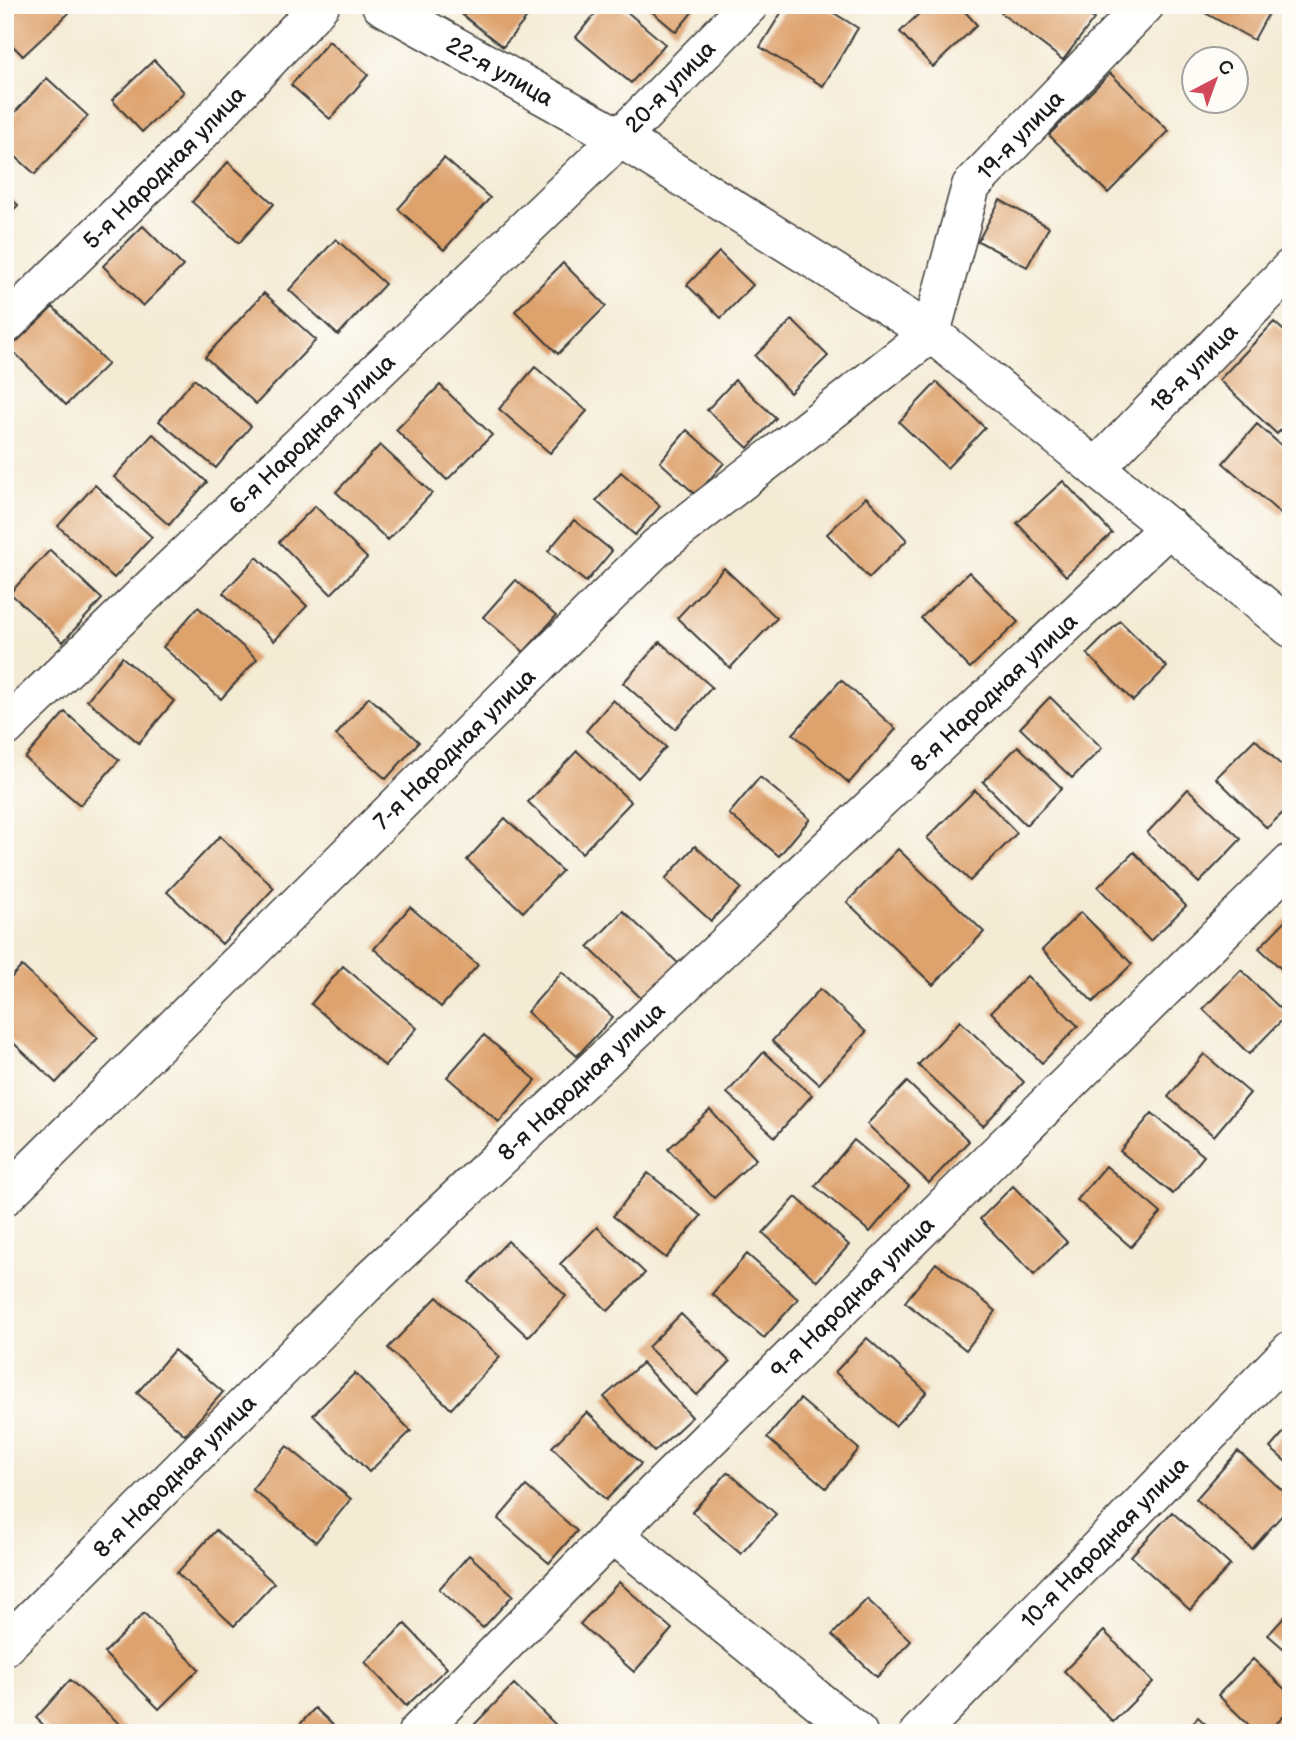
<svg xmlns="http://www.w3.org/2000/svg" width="1296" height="1738" font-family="'Balsamiq Sans',sans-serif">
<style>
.building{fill:#dea26d}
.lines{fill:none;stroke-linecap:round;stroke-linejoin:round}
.minor-casing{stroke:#3c3b38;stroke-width:41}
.minor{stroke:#fff;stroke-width:38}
.labels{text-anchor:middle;stroke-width:5;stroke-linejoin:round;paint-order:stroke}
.street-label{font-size:23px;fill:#1c1c1c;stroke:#fdfcf7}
</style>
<rect width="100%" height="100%" fill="#fdfcf7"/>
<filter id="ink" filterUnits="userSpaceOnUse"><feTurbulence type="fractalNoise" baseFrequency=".0143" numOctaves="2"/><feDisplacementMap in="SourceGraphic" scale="14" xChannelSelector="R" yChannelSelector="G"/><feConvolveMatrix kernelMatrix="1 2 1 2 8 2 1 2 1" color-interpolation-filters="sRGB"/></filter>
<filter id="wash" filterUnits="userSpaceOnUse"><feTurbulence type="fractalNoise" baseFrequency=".00686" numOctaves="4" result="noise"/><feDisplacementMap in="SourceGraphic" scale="28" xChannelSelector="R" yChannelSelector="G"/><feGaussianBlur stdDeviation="1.57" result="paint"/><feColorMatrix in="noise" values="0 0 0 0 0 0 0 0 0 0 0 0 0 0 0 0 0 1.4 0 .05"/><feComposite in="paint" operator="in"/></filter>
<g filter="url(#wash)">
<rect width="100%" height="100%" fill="#f4ebd5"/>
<g id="blocks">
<path class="building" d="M5,5H61L69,13L23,56L5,38Z
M450,5H537L503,47Z
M602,5H619L665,44L631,83L576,37Z
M644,5H698L676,32Z
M786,5H821L858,28L823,86L760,47Z
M928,5H959L977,25L933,67L900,32Z
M1007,5H1076L1094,19L1063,60L1001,13Z
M1191,5H1273L1254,40Z
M329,41L368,75L330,119L291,85Z
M154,60L184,92L142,132L112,100Z
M1110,73L1169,131L1108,193L1049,135Z
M47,78L88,116L35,174L5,147V123Z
M444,158L490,198L444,250L398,209Z
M228,162L274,204L239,243L192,202Z
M5,193L18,205L5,219Z
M1000,200L1049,227L1027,267L978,241Z
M143,226L183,266L143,306L103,266Z
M336,239L385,284L338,335L289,290Z
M719,252L753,285L721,318L687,285Z
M563,263L606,306L558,354L515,311Z
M264,293L316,340L256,404L205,357Z
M53,307L108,364L66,405L10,348Z
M792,320L828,356L790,393L755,356Z
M1274,322L1291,337V419L1277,434L1219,380Z
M535,367L587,411L550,453L499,409Z
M194,379L251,426L216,468L159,421Z
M735,380L776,418L748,448L707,410Z
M937,382L985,428L947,468L899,422Z
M440,385L492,435L447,480L396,430Z
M1257,424L1291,454V502L1281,514L1223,463Z
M687,430L724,463L696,495L660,462Z
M153,434L207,482L169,525L114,477Z
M380,445L432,493L388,540L336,492Z
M621,472L660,506L635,535L596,501Z
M1063,481L1112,533L1066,576L1017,523Z
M95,485L152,537L114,578L58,526Z
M866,497L907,540L869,578L827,534Z
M315,506L367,558L331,594L279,542Z
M574,520L612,551L586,582L548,551Z
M50,550L102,599L63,642L10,593Z
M257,557L307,606L274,641L223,593Z
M724,568L777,618L730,668L677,618Z
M969,572L1018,622L970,668L921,618Z
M516,580L556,616L524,652L483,617Z
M198,607L257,659L221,699L163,647Z
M1120,621L1167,667L1133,701L1087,654Z
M660,642L712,687L675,729L623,683Z
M122,657L174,701L139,743L87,700Z
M841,680L896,729L849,783L793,734Z
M369,697L419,742L386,779L336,735Z
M1050,697L1102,748L1072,778L1020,728Z
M613,700L666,747L638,778L586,731Z
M65,712L119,760L80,805L25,758Z
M1255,739L1291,775V805L1267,828L1216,778Z
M1018,746L1062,788L1026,825L983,782Z
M577,751L631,802L582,853L528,802Z
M760,777L810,819L779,856L729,814Z
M1188,789L1241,839L1199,883L1147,833Z
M975,790L1017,833L970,881L927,838Z
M505,818L562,871L523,912L467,860Z
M220,836L274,888L222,944L167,892Z
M695,846L741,888L711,921L665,879Z
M898,849L984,932L933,985L847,902Z
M1134,852L1186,906L1150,941L1098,887Z
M410,907L478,965L441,1007L374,949Z
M623,911L679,964L644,1001L588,947Z
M1081,912L1132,964L1093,1002L1042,950Z
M1291,915V978L1259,948Z
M22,966L98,1038L56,1083L5,1035V984Z
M343,966L417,1028L385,1066L311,1004Z
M1241,970L1287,1015L1249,1054L1203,1009Z
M562,972L613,1017L577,1056L527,1012Z
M1027,976L1078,1026L1042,1063L991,1012Z
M820,989L866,1032L819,1084L772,1041Z
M960,1021L1024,1082L983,1126L918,1065Z
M484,1035L536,1080L499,1122L447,1077Z
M764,1052L812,1095L775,1137L727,1093Z
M1204,1054L1250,1093L1214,1136L1168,1097Z
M907,1082L969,1141L929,1183L867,1124Z
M710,1110L756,1159L714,1198L668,1149Z
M1152,1113L1204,1156L1173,1194L1120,1151Z
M854,1140L909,1186L870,1232L815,1186Z
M1106,1166L1161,1213L1131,1247L1077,1200Z
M648,1173L701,1216L666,1258L613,1216Z
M1013,1186L1067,1242L1034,1275L980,1219Z
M796,1197L849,1245L817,1281L763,1233Z
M597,1227L645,1273L608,1311L560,1264Z
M508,1241L566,1296L528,1337L469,1282Z
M747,1254L798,1299L764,1338L712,1294Z
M936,1263L996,1311L966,1350L905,1302Z
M437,1297L500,1357L451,1409L388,1348Z
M681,1314L730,1362L697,1395L648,1347Z
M867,1338L927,1392L895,1426L835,1372Z
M174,1350L223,1392L185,1435L137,1393Z
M642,1363L692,1417L654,1452L604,1397Z
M355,1373L411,1431L369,1472L313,1415Z
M800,1399L859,1449L826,1488L767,1438Z
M587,1412L641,1464L606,1500L552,1447Z
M1291,1424V1466L1270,1448Z
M287,1446L351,1499L316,1542L252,1489Z
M1238,1451L1291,1498V1505L1252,1549L1196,1499Z
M728,1472L776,1514L741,1554L692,1512Z
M526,1486L577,1531L549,1563L498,1519Z
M1172,1512L1230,1565L1190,1610L1131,1556Z
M216,1530L274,1583L234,1626L177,1573Z
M469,1555L513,1595L483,1628L439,1589Z
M619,1582L672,1629L634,1672L580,1624Z
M867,1599L911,1641L877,1677L832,1635Z
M1291,1610V1655L1268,1635Z
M144,1613L199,1669L159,1709L104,1653Z
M405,1624L447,1668L406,1706L365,1662Z
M1104,1631L1153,1682L1113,1722L1064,1671Z
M1253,1659L1291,1695V1709L1267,1733H1257L1218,1695Z
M70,1680L130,1733H52L36,1718Z
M514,1684L564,1733H473L470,1729Z
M315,1708L342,1733H292Z
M1198,1717L1215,1733H1184Z"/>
</g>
</g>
<g filter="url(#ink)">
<use href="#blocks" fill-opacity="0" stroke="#3c3b38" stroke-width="2"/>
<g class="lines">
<defs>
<g id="minor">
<path id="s1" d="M381,5L620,138L931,333L1291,628"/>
<path id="s2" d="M5,325L190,144L320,5"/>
<path id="s3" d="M1096,468L1291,268"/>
<path id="s4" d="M5,728L620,138L749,5"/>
<path id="s5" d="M5,1196L657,547L931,333L971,186L1145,5"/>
<path d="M613,1534L858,1733"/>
<path id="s6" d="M5,1646L364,1286L1169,527"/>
<path id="s7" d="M417,1733L613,1534L1291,863"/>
<path id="s8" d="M919,1733L1291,1350"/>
</g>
</defs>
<use href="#minor" class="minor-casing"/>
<use href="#minor" class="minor"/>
</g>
</g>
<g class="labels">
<g class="street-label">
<text dy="8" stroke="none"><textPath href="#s1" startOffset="136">22-я улица</textPath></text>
<text dy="8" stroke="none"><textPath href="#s4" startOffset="924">20-я улица</textPath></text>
<text dy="8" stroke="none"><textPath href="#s5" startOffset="1491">19-я улица</textPath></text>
<text dy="8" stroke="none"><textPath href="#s2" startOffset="224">5-я Народная улица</textPath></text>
<text dy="8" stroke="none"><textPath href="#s3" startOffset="140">18-я улица</textPath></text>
<text dy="8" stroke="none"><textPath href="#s4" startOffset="425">6-я Народная улица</textPath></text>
<text dy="8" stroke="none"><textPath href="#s6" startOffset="1374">8-я Народная улица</textPath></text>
<text dy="8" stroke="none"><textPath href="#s5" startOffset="634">7-я Народная улица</textPath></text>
<text dy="8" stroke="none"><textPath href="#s6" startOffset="807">8-я Народная улица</textPath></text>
<text dy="8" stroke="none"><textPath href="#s7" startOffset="616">9-я Народная улица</textPath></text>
<text dy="8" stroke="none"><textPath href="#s6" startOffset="240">8-я Народная улица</textPath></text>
<text dy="8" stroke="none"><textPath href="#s8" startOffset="266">10-я Народная улица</textPath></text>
</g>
</g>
<rect width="1296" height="1738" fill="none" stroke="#fdfcf7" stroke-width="28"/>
<g transform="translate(1215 80) rotate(41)"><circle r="33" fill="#fdfcf7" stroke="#a3a29f" stroke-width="2"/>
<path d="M0-5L12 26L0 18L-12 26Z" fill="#d1495b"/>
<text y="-10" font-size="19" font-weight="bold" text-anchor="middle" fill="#1c1c1c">С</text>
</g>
</svg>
